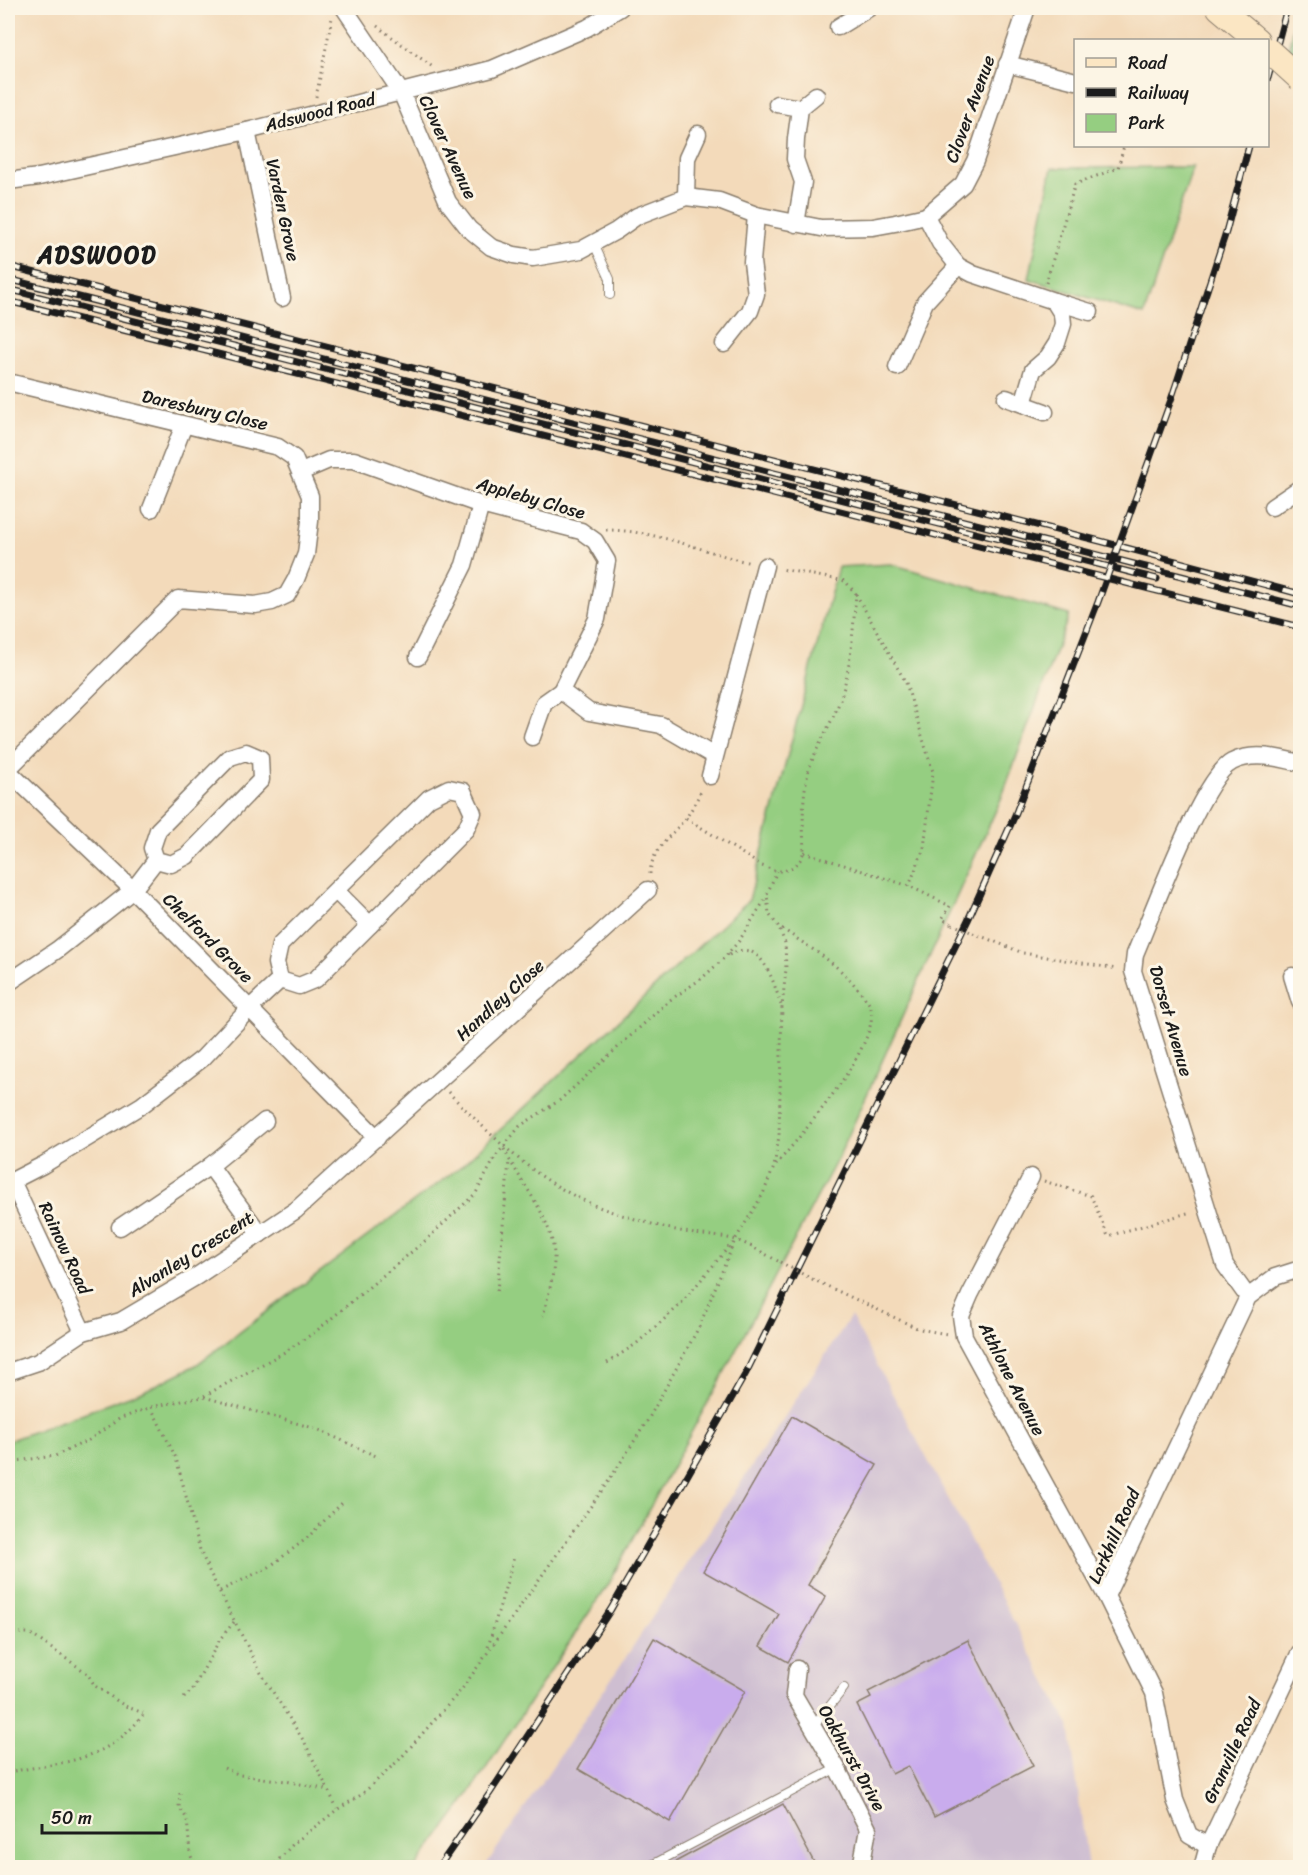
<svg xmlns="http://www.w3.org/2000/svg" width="1308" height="1875" viewBox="0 0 1308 1875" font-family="Sriracha,sans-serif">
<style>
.industrial{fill:#cebed1}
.green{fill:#95ce81;stroke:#58754e;stroke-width:1.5}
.forest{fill:#78b16f;stroke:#4a6646;stroke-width:1.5}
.building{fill:#c9aced}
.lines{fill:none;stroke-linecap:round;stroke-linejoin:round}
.lane-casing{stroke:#887b6b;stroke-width:10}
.street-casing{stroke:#887b6b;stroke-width:19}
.secondary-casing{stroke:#887b6b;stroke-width:26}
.path{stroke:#887b6b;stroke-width:3;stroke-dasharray:1.5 4.5;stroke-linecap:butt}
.lane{stroke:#fff;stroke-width:8}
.street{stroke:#fff;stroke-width:16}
.secondary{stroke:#fbe6c3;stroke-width:24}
.rail-casing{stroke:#1c1c1c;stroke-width:7}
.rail{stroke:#fcf5e5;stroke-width:4.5;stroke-dasharray:14;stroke-linecap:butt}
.secondary-bridge-casing{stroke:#887b6b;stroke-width:26;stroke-linecap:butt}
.path-bridge{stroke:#887b6b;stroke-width:3;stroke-dasharray:1.5 4.5;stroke-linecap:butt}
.secondary-bridge{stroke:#fbe6c3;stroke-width:24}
.labels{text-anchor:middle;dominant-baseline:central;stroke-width:6;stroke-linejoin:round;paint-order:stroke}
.street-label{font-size:18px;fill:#1c1c1c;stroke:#fcf5e5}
.district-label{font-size:24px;font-weight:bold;letter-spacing:1.5px;fill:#1c1c1c;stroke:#fcf5e5}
</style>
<rect width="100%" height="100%" fill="#fcf5e5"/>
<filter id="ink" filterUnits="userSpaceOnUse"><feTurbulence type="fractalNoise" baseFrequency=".0167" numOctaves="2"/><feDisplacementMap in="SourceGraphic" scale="12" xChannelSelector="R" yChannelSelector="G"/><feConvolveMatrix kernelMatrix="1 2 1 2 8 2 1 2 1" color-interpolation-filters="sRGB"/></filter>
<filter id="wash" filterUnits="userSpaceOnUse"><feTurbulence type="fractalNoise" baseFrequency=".008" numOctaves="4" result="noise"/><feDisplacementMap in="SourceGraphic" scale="24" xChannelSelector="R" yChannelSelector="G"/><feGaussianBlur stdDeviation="1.35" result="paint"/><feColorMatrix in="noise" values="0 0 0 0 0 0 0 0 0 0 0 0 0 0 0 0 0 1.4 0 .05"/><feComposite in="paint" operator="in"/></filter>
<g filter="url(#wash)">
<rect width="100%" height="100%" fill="#f3daba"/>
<path class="industrial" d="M851,1316L1069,1725L1088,1867L484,1868L626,1657Z"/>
<g class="green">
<path d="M1193,167L1144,315L1029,279L1052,168Z"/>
<path d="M891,564L1069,615L1001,799L840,1154L725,1371L608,1584L465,1800L416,1867H8V1441L148,1389L196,1365L460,1167L749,900L838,567Z"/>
</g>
<path class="forest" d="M1297,8H1300V60L1288,49Z"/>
<g id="blocks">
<g class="building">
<path d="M792,1416L877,1465L808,1585L826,1596L788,1662L760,1646L779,1614L703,1571Z"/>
<path d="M654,1638L745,1691L670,1822L578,1769Z"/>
<path d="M968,1640L1033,1766L934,1817L908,1766L892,1774L857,1705L871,1698L868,1692Z"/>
<path d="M783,1804L817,1868H664Z"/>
</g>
</g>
</g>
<g filter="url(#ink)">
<use href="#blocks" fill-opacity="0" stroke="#887b6b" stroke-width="1.5"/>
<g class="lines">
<defs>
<g id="lane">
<path d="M594,244L610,279V295"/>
<path d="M813,1727L844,1688"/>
<path d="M646,1868L837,1768"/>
</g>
<g id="street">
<path d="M344,8L401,92L448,202L469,229L491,247L514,255L533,258L581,250L616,231L637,216L686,197L719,201L756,215L821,228L873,227L895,223L926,216L963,184L975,161L1027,8"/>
<path d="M838,27L869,8"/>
<path d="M1007,64L1076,81"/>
<path d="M777,104L800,108L816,95"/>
<path d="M247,131L282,298"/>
<path d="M8,181L39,177L247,131L492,69L587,28L620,8"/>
<path d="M686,197L687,158L698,134"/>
<path d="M926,216L940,243L958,266L973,274L1054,301L1062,314L1063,324L1057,343L1048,357L1033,370L1023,404"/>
<path d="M796,224L803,182L795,159L796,139L800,108"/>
<path d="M1054,301L1090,312"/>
<path d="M724,344L750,311L756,294L752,262L756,215"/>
<path d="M897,367L925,302L958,266"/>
<path d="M1006,398L1045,412"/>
<path d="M301,472L329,460H354L481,505L581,531L595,541L607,561L597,619L561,691L589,712L661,725L714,756"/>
<path d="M1272,507L1300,488"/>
<path d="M151,509L184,425"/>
<path d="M418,657L464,565L481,505"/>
<path d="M532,737L544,703L561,691"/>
<path d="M8,769L178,599L255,605L272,602L287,595L296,579L306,554L310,521V496L294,458L278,447L8,382"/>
<path d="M8,771L133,890L377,1138"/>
<path d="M710,776L765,566"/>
<path d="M449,788L463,791L473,813L466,829L316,979L299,986L280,980L276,963L280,945L429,798Z"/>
<path d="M336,891L370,925"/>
<path d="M1292,976L1300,1002"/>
<path d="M8,983L57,950L133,890L156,860L152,848L158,830L230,757L246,752L260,758L261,780L187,856L171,864L156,860"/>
<path d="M210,1166L260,1234"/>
<path d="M1031,1177L970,1295L961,1316L964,1336L1106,1596"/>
<path d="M12,1181L83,1332"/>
<path d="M8,1183L43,1165L142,1105L203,1058L250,1008L280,980"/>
<path d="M120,1227L210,1166L265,1121"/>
<path d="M1248,1297L1225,1265L1133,971L1135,954C1151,917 1202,777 1232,762C1252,751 1280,758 1300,763"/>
<path d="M8,1372L38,1362L83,1332L121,1321L197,1276L296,1210L648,890"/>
<path d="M797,1669L794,1695L837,1768L868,1829L861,1868"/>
<path d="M1208,1846L1189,1835L1175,1800L1154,1693L1106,1596L1248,1297L1275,1277L1300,1269"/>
<path d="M1202,1868L1208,1846L1300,1652"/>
</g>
<path id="secondary" d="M1219,8L1257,40"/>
</defs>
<use href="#lane" class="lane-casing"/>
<use href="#street" class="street-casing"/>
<use href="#secondary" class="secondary-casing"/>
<g class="path">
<path d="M377,26L434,68"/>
<path d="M316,97L332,18"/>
<path d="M1046,283L1075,184L1118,168L1124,146"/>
<path d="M606,530C656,530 704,552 751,563"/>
<path d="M856,594L906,683L933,772L924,848L909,886"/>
<path d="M686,818L762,866L777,871H784L793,867L800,860L804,852C803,822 801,789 812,761C821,738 835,718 842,694C852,661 853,628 856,594L845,581L781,569"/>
<path d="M804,852L909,886L950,906L942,919L952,924"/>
<path d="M650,874C651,850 671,836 685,819C692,810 697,799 702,789"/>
<path d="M973,933L1023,953L1117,969"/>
<path d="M729,955C762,935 774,984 781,1005"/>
<path d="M448,1092C504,1148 549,1195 629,1217C650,1224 673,1230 695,1234C708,1236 723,1236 736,1240C751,1245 766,1255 780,1262"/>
<path d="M504,1149C521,1185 556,1220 554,1262C553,1280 547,1299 543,1316"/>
<path d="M776,1165C800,1136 880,1046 871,1008C869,1002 864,997 861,993C839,963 809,948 780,927"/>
<path d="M1044,1181L1091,1196L1108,1236L1191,1212"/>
<path d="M812,1279L919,1329L947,1334"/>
<path d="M497,1291L509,1161"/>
<path d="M607,1363L636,1344L679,1306L732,1243"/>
<path d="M204,1397L317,1429L376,1456"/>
<path d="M151,1407L176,1458L200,1550L209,1571L261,1673L305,1743L337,1808"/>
<path d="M8,1462L55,1456L89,1440L119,1419L151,1407L202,1397L283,1353L315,1332L426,1240L476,1193L496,1156L520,1126L560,1100L670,1000L701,979L721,961L739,941L766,898"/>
<path d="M220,1591L269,1567L306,1539L343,1502"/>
<path d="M8,1635L13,1633H29L87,1673L95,1686L125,1706L143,1713"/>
<path d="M488,1647L514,1557"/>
<path d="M184,1698L193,1689L220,1639L234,1622"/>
<path d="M224,1768L240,1775L286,1781L328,1790"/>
<path d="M8,1772C62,1762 106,1763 143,1715"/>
<path d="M180,1793L179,1807L187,1819L190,1853L195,1868"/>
<path d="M271,1868L294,1843L338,1809L361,1795L399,1760L462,1689L610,1479L649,1418L699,1327L735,1240L763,1194L774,1167L779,1136L782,1007L786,969L785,943L778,926L769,914L767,894L777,871"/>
</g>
<use href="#lane" class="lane"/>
<use href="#street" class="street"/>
<use href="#secondary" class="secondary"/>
<defs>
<g id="rail">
<path d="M1268,78L1287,8"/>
<path d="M8,266L1100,541L1300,594"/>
<path d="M8,279L1300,606"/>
<path d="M8,289L1157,579"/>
<path d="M8,301L1300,627"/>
<path d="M438,1868L490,1793L611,1609L746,1373L968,920L1015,815L1098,602L1172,397L1226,232L1249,146"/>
</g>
</defs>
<use href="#rail" class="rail-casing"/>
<use href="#rail" class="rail"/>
<defs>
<path id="secondary-bridge" d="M1268,50L1300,79"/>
</defs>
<use href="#secondary-bridge" class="secondary-bridge-casing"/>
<g class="path-bridge">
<path d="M952,924L973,933"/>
<path d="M780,1262L812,1279"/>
</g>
<use href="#secondary-bridge" class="secondary-bridge"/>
</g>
</g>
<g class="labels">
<g class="street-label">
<text transform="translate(970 109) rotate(-70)">Clover Avenue</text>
<text transform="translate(320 112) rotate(-14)">Adswood Road</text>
<text transform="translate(448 147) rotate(65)">Clover Avenue</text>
<text transform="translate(283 210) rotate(78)">Varden Grove</text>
<text transform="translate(205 410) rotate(13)">Daresbury Close</text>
<text transform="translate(531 498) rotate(16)">Appleby Close</text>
<text transform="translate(208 938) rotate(45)">Chelford Grove</text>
<text transform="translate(500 1000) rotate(-42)">Handley Close</text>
<text transform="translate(1171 1021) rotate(74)">Dorset Avenue</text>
<text transform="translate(65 1248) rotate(65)">Rainow Road</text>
<text transform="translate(191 1254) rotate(-32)">Alvanley Crescent</text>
<text transform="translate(1012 1379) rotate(63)">Athlone Avenue</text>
<text transform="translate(1114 1536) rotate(-66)">Larkhill Road</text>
<text transform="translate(1232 1751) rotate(-65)">Granville Road</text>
<text transform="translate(852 1758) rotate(61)">Oakhurst Drive</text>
</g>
<g class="district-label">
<text x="97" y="255">ADSWOOD</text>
</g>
</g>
<rect width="1308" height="1875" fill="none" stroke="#fcf5e5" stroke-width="30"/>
<rect x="1074" y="39" width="195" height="108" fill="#fcf5e5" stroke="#a29e95" stroke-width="1.5"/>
<rect x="1086" y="58" width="30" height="9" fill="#fbe6c3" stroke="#a29e95" stroke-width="1.5"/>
<text x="1128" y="69" font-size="18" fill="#1c1c1c">Road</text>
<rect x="1086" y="88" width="30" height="9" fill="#1c1c1c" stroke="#a29e95" stroke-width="1.5"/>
<text x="1128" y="99" font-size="18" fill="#1c1c1c">Railway</text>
<rect x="1086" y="114" width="30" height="18" fill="#95ce81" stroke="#a29e95" stroke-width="1.5"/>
<text x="1128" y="129" font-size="18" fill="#1c1c1c">Park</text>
<path d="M42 1824v9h124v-9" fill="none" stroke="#1c1c1c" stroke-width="3"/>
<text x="51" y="1824" font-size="18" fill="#1c1c1c" stroke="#fcf5e5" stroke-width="4.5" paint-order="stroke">50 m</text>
</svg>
